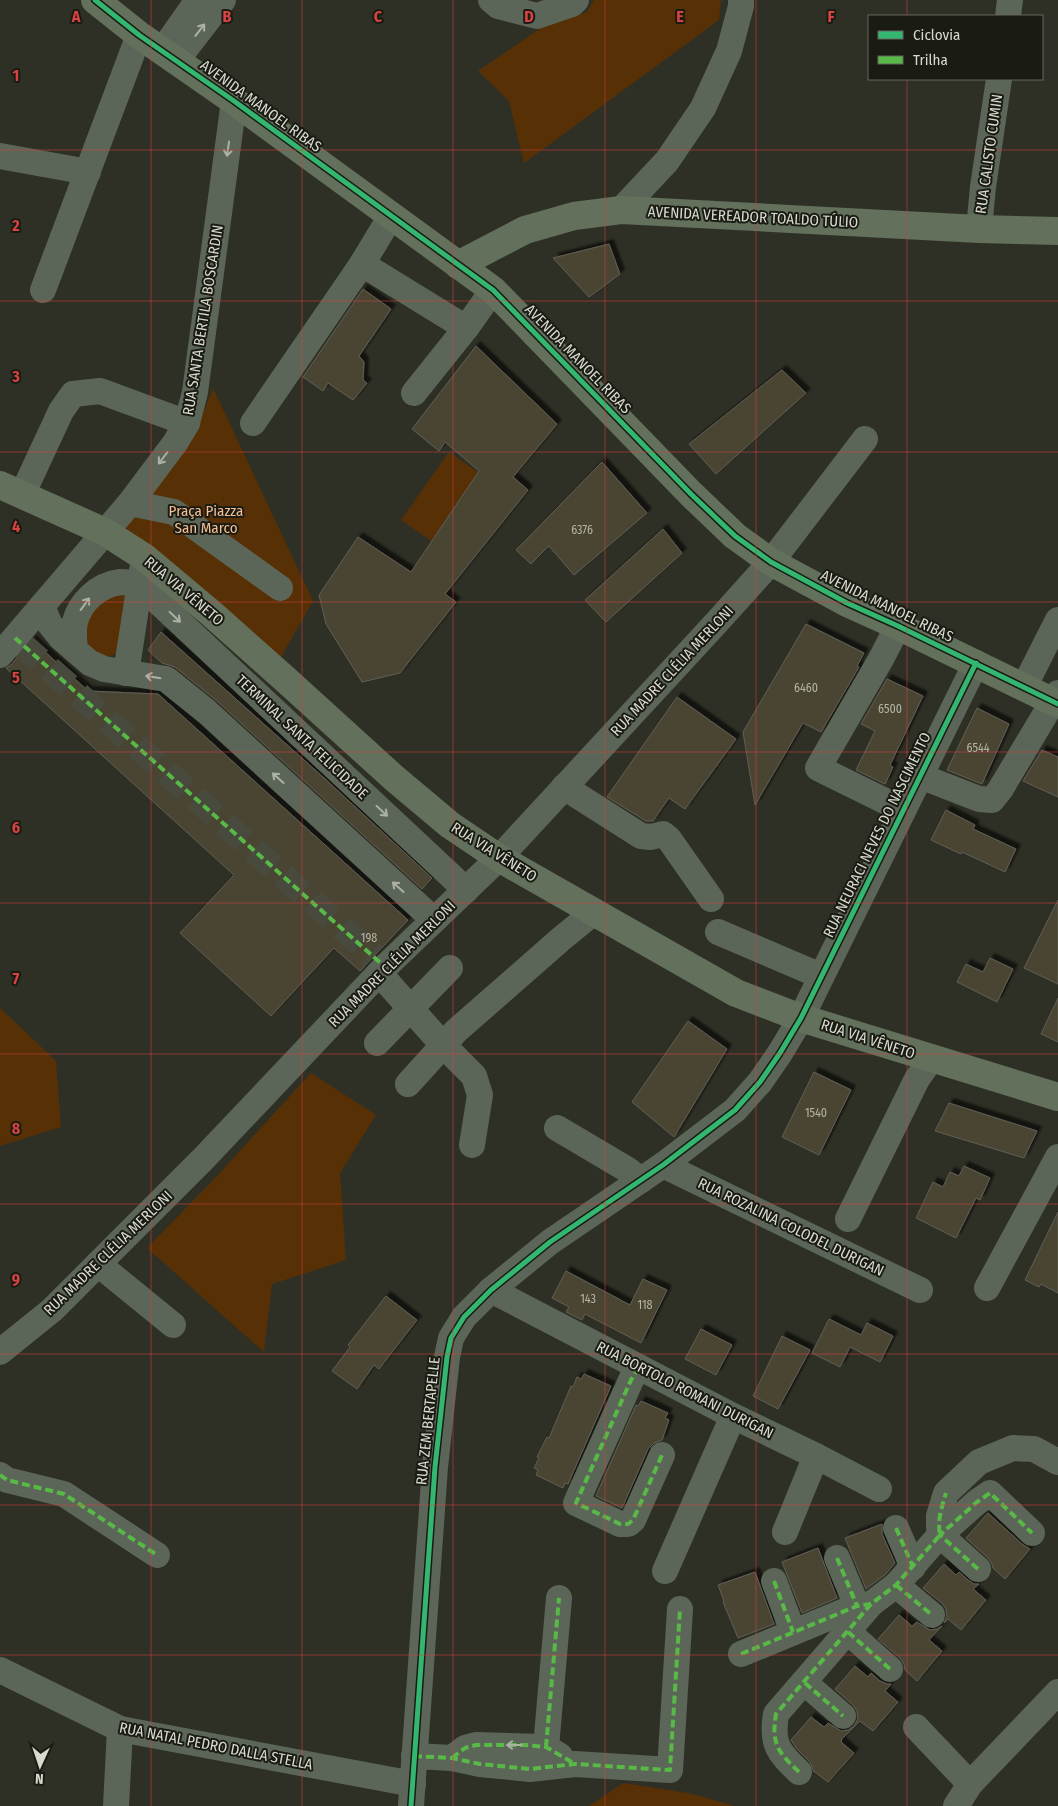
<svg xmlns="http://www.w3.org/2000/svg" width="1058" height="1806" viewBox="0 0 1058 1806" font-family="'Fira Sans Condensed',sans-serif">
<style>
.green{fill:#583006}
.building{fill:#4a4533;stroke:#615f56;filter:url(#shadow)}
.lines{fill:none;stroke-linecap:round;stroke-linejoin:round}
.minor-tunnel{stroke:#484a3e;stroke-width:26;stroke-dasharray:26 13;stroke-linecap:butt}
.minor{stroke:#5c6658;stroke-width:26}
.major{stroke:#62705c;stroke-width:28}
.quiet{stroke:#58b947;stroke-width:4;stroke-dasharray:8 4;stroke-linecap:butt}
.cycleway-casing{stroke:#1a1b13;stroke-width:8}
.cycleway{stroke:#33b770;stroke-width:5}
.oneway{stroke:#adb1a5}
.grid{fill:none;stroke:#d64341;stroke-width:1;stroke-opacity:0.55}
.labels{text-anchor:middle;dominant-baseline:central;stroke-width:4;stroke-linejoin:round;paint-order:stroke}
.number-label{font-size:12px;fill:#b5b5a7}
.street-label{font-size:15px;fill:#d9dace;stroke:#1a1b13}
.park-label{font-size:15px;fill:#f5be93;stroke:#1a1b13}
.grid-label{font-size:16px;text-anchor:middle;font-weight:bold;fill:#d64341;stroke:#1a1b13;stroke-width:4;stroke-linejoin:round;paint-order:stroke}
</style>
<defs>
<filter id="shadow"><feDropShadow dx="4.5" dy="-4.5" stdDeviation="1" flood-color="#0009"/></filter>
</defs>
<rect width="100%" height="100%" fill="#2f3025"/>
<g class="green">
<path d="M594,0H721L719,20L524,163L509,101L478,71L541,28L587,12Z"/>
<path d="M213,388L313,601L278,662L119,529L196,432Z"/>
<path d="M449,452L493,483L446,551L401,520Z"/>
<path d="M126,594L117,652C104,663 95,651 84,642L82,628L99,597Z"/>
<path d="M0,1008L56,1061L61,1127L0,1146Z"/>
<path d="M311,1073L376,1115L340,1173L346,1260L272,1284L264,1352L147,1248L218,1175Z"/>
<path d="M623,1783L688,1793L735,1806H589Z"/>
</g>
<g class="building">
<path d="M609,244L620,274L589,297L553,258Z"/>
<path d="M363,289L391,309L359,356L364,362L363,380L367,383L353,400L328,383L323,391L303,377Z"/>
<path d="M476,346L557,424L513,477L528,490L445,594L456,602L400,673L362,682L326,624L319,595L358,537L411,572L479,471L445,442L439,451L412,429Z"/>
<path d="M782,370L806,393L716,474L689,444Z"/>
<path d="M602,462L647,513L574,575L549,546L531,564L516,550Z"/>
<path d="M663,529L682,553L606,622L585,600Z"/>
<path d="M806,624L864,653L857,666L859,667L821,732L803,723L755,805L743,732Z"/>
<path d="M161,632L323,777L432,878L422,889L217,701L175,667L162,663L148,650Z"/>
<path d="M32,640L88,691L158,694L408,920L360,971L334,948L271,1016L180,933L234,875L6,668L11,665Z"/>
<path d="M887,679L923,696L890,765L893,767L885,784L856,770L875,731L861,724Z"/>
<path d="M677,697L736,739L685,809L669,798L653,821H646L607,797Z"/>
<path d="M977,708L1009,724L982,784L947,770Z"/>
<path d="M1042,750L1058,757V797L1023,781Z"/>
<path d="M946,810L975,825L973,829L1016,849L1005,872L962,852L961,854L931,840Z"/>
<path d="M1058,900V984L1024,968Z"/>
<path d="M990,958L1013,969L997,1002L957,982L966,964L983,972Z"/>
<path d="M1058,998V1042L1041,1034Z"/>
<path d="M688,1021L727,1049L674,1137L632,1102Z"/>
<path d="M814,1072L851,1090L819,1155L782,1137Z"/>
<path d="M949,1103L1037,1131L1024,1158L935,1131Z"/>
<path d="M964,1166L990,1178L980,1200L976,1198L956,1238L916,1218L933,1182L943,1187L950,1172L959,1176Z"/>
<path d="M1058,1212V1293L1041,1284L1039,1287L1025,1280Z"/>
<path d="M566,1271L630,1305L643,1279L667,1290L641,1343L585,1314L582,1320L566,1312L569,1307L552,1298Z"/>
<path d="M386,1296L417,1320L379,1369L374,1365L357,1389L332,1371L350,1347L348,1345Z"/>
<path d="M829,1319L861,1335L867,1323L893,1336L880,1362L850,1347L840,1367L812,1353Z"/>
<path d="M701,1329L732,1345L716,1375L685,1359Z"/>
<path d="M782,1336L810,1350L778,1409L753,1396Z"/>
<path d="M584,1374L611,1386L568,1484L565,1483L563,1488L536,1475L538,1470L534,1468L539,1458L537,1457L547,1437L549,1438L571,1386L573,1387L577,1377L581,1379Z"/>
<path d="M641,1401L668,1413L665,1418L669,1420L662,1440L654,1443L648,1449L622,1508L596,1496L636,1405L638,1406Z"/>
<path d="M988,1513L1022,1544L1030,1549L1005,1579L993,1568L992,1564L988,1558L966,1538Z"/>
<path d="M882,1524V1534L895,1563L886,1574L866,1589L845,1538Z"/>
<path d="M818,1548L837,1598L802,1613L782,1562Z"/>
<path d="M944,1564L956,1575L959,1572L968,1580L974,1584H979L973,1589L986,1600L961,1630L948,1619L944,1623L947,1617L946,1609L942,1603L923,1588Z"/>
<path d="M755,1572L774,1624L738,1638L723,1602L724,1601L718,1585Z"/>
<path d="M899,1615L912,1626L917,1622L930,1630L937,1629L942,1626L929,1640L942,1651L917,1681L905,1670L904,1664L900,1658L878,1639Z"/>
<path d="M855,1666L868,1677L871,1673L880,1681L887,1684H891L885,1691L898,1702L873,1731L860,1721L841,1740L842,1741L841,1742L854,1753L828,1782L815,1772H814L810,1762L797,1749L791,1740L811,1717L824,1727L828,1723L841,1731L848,1730L854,1726L858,1719L857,1711L853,1705L835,1689Z"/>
</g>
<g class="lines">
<path class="minor-tunnel" d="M20,643L374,956"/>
<g class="minor">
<path d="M491,0L498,6L537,16L572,4L576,0"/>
<path d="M1008,16L1010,0"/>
<path d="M162,51L198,0"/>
<path d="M176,61L223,0"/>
<path d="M0,156L88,172"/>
<path d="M621,210L667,161L703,108L729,51L741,6V0"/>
<path d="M979,229L983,187L999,79"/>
<path d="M362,264L466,328"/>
<path d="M43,290L139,35"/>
<path d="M414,393L466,328L493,290"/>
<path d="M253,423L362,264L391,216"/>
<path d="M22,495L61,411L73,394L100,391L187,423"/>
<path d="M130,503L174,512L280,588"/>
<path d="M42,606L49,623L61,638L90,663L104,669L166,679L207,712L434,920"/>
<path d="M898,626L881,659L818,768L889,803L902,812"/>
<path d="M75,650C74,641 73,631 75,622C80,602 98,585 120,582C126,582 133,583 139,584L466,890"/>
<path d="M0,655L130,503L175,443L187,423L195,392L234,101"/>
<path d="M126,673L142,570"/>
<path d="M1024,687L1058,620"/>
<path d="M920,776L979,799L992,800L1000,790L1058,693"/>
<path d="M564,787L641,836L651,837L663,834L669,839L711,899"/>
<path d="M718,932L821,976"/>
<path d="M379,973L443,1045L474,1076L480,1095L472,1145"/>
<path d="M377,1043L450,968"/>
<path d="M408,1084L456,1031L561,939L594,912"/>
<path d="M557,1128L628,1170L641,1180"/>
<path d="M663,1165L920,1290"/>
<path d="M848,1219L917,1079L931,1059"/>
<path d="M98,1264L173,1325"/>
<path d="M987,1288L1058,1157"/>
<path d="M491,1290L733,1416L816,1456L879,1489"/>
<path d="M0,1352L52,1310L204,1158L385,967L499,858L717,622L771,562L865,439"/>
<path d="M639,1367L631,1380L576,1503L620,1524H628L633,1520L662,1455"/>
<path d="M0,1475L7,1480L64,1494L157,1555"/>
<path d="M896,1528L913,1567"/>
<path d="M785,1532L816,1456"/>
<path d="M837,1558L857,1606"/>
<path d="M978,1569L940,1535L977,1502L990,1493L1032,1533"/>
<path d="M665,1571L733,1416"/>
<path d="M774,1581L793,1632"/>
<path d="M896,1585L932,1615"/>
<path d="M848,1632L890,1669"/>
<path d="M741,1654L857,1606L871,1604"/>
<path d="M0,1670L120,1729L413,1784"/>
<path d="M805,1683L843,1716"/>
<path d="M916,1727L970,1784"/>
<path d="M546,1747L559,1598"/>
<path d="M414,1756L452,1758L480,1764L530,1769L575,1764L670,1770L680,1609"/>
<path d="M452,1758L465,1748L476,1745L546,1747L560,1756"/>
<path d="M799,1772C778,1752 771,1744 776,1714L871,1604L896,1585L940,1535L939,1527V1516L946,1493L979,1462L1013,1448L1034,1449L1058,1462"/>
<path d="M116,1806L120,1729"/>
<path d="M411,1806L435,1467L447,1357L451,1338L464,1317L491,1290L550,1242L663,1165L735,1110L760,1082L780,1053L801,1018L976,663"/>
<path d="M956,1806L970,1784L1058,1692"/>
</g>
<g class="major">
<path d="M95,0L139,35L234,101L493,290L691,494L735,536L771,562L847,603L898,626L1058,704"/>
<path d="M458,265L525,230L574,216L621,210L979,229L1058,231"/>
<path d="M0,485L105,532L144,557L212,614L285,679L394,778L450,825L499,858L736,993L801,1018L1058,1097"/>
</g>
<g class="quiet">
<path d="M15,638L385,967"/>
<path d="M639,1367L631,1380L576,1503L620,1524H628L633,1520L662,1455"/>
<path d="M0,1475L7,1480L64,1494L157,1555"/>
<path d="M896,1528L913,1567"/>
<path d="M837,1558L857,1606"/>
<path d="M978,1569L940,1535L977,1502L990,1493L1032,1533"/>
<path d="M774,1581L793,1632"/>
<path d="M896,1585L932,1615"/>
<path d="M848,1632L890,1669"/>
<path d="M741,1654L857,1606L871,1604"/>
<path d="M805,1683L843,1716"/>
<path d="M546,1747L559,1598"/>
<path d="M414,1756L452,1758L480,1764L530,1769L575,1764L670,1770L680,1609"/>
<path d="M452,1758L465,1748L476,1745H526L546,1747L575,1764"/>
<path d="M799,1772C778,1752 771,1744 776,1714L871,1604L896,1585L940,1535C937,1520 942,1507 946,1493"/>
</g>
<defs>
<g id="cycleway">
<path d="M95,0L139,35L234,101L493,290L691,494L735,536L771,562L847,603L898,626L1058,704"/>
<path d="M411,1806L435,1467L447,1357L451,1338L464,1317L491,1290L550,1242L663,1165L735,1110L760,1082L780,1053L801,1018L976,663"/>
</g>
</defs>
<use href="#cycleway" class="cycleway-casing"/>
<use href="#cycleway" class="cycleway"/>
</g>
<defs><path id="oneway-shaft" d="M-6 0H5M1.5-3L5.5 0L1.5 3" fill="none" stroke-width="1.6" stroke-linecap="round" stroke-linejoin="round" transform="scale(1.25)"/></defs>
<g class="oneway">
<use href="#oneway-shaft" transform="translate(200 30) rotate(-52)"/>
<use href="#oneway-shaft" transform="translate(228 149) rotate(98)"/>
<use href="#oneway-shaft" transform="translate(163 458) rotate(127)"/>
<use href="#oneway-shaft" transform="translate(85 604) rotate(-54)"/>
<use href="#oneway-shaft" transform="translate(175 617) rotate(43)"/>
<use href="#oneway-shaft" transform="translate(153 677) rotate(-171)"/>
<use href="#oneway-shaft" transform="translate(278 778) rotate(-138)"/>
<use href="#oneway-shaft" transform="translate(382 811) rotate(43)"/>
<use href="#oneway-shaft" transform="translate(398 887) rotate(-138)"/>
<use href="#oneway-shaft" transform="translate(514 1745) rotate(-180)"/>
</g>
<path class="grid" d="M151,0V1806M302,0V1806M453,0V1806M605,0V1806M756,0V1806M907,0V16M907,79V1806M0,150H1058M0,301H1058M0,452H1058M0,602H1058M0,752H1058M0,903H1058M0,1054H1058M0,1204H1058M0,1354H1058M0,1505H1058M0,1655H1058"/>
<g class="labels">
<g class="number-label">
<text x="582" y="530">6376</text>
<text x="806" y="688">6460</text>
<text x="890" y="709">6500</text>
<text x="978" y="748">6544</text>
<text x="369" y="938">198</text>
<text x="816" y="1113">1540</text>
<text x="588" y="1299">143</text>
<text x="645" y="1305">118</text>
</g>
<g class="street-label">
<text transform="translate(261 106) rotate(36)">AVENIDA MANOEL RIBAS</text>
<text transform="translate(989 154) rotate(-82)">RUA CALISTO CUMIN</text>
<text transform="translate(753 217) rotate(3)">AVENIDA VEREADOR TOALDO TÚLIO</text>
<text transform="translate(203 320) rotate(-81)">RUA SANTA BERTILA BOSCARDIN</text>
<text transform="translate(578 359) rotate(46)">AVENIDA MANOEL RIBAS</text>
<text transform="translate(184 591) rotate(40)">RUA VIA VÊNETO</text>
<text transform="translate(887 606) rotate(26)">AVENIDA MANOEL RIBAS</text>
<text transform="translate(672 671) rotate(-47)">RUA MADRE CLÉLIA MERLONI</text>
<text transform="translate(302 737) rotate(43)">TERMINAL SANTA FELICIDADE</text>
<text transform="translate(877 835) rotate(-64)">RUA NEURACI NEVES DO NASCIMENTO</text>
<text transform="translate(494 852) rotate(32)">RUA VIA VÊNETO</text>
<text transform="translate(392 964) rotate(-45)">RUA MADRE CLÉLIA MERLONI</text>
<text transform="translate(868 1039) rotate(18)">RUA VIA VÊNETO</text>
<text transform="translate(791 1227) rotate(26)">RUA ROZALINA COLODEL DURIGAN</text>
<text transform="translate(108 1253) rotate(-44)">RUA MADRE CLÉLIA MERLONI</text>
<text transform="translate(685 1390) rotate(27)">RUA BORTOLO ROMANI DURIGAN</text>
<text transform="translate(428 1421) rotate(-84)">RUA ZEM BERTAPELLE</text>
<text transform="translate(216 1746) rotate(11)">RUA NATAL PEDRO DALLA STELLA</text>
</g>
<g class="park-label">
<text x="206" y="511">Praça Piazza<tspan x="206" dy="17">San Marco</tspan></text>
</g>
</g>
<g class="grid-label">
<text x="76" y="22">A</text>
<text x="227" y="22">B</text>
<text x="378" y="22">C</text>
<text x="529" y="22">D</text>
<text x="680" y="22">E</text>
<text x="831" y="22">F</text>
<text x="16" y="81">1</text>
<text x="16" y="231">2</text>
<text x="16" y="382">3</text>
<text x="16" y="532">4</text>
<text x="16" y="683">5</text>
<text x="16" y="833">6</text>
<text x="16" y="984">7</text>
<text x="16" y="1134">8</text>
<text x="16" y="1285">9</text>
</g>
<rect x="868" y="15" width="175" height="65" fill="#1a1b13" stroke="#66675e"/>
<rect x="878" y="31" width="25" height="8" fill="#33b770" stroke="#66675e"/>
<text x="913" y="40" font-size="15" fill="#d9dace">Ciclovia</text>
<rect x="878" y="56" width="25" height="8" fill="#58b947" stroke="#66675e"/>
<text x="913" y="65" font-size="15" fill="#d9dace">Trilha</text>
<g transform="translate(40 1766) rotate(183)" stroke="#1a1b13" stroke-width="4" paint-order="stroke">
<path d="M0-4L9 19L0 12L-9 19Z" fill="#d9dace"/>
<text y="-8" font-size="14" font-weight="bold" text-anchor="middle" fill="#d9dace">N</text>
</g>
</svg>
